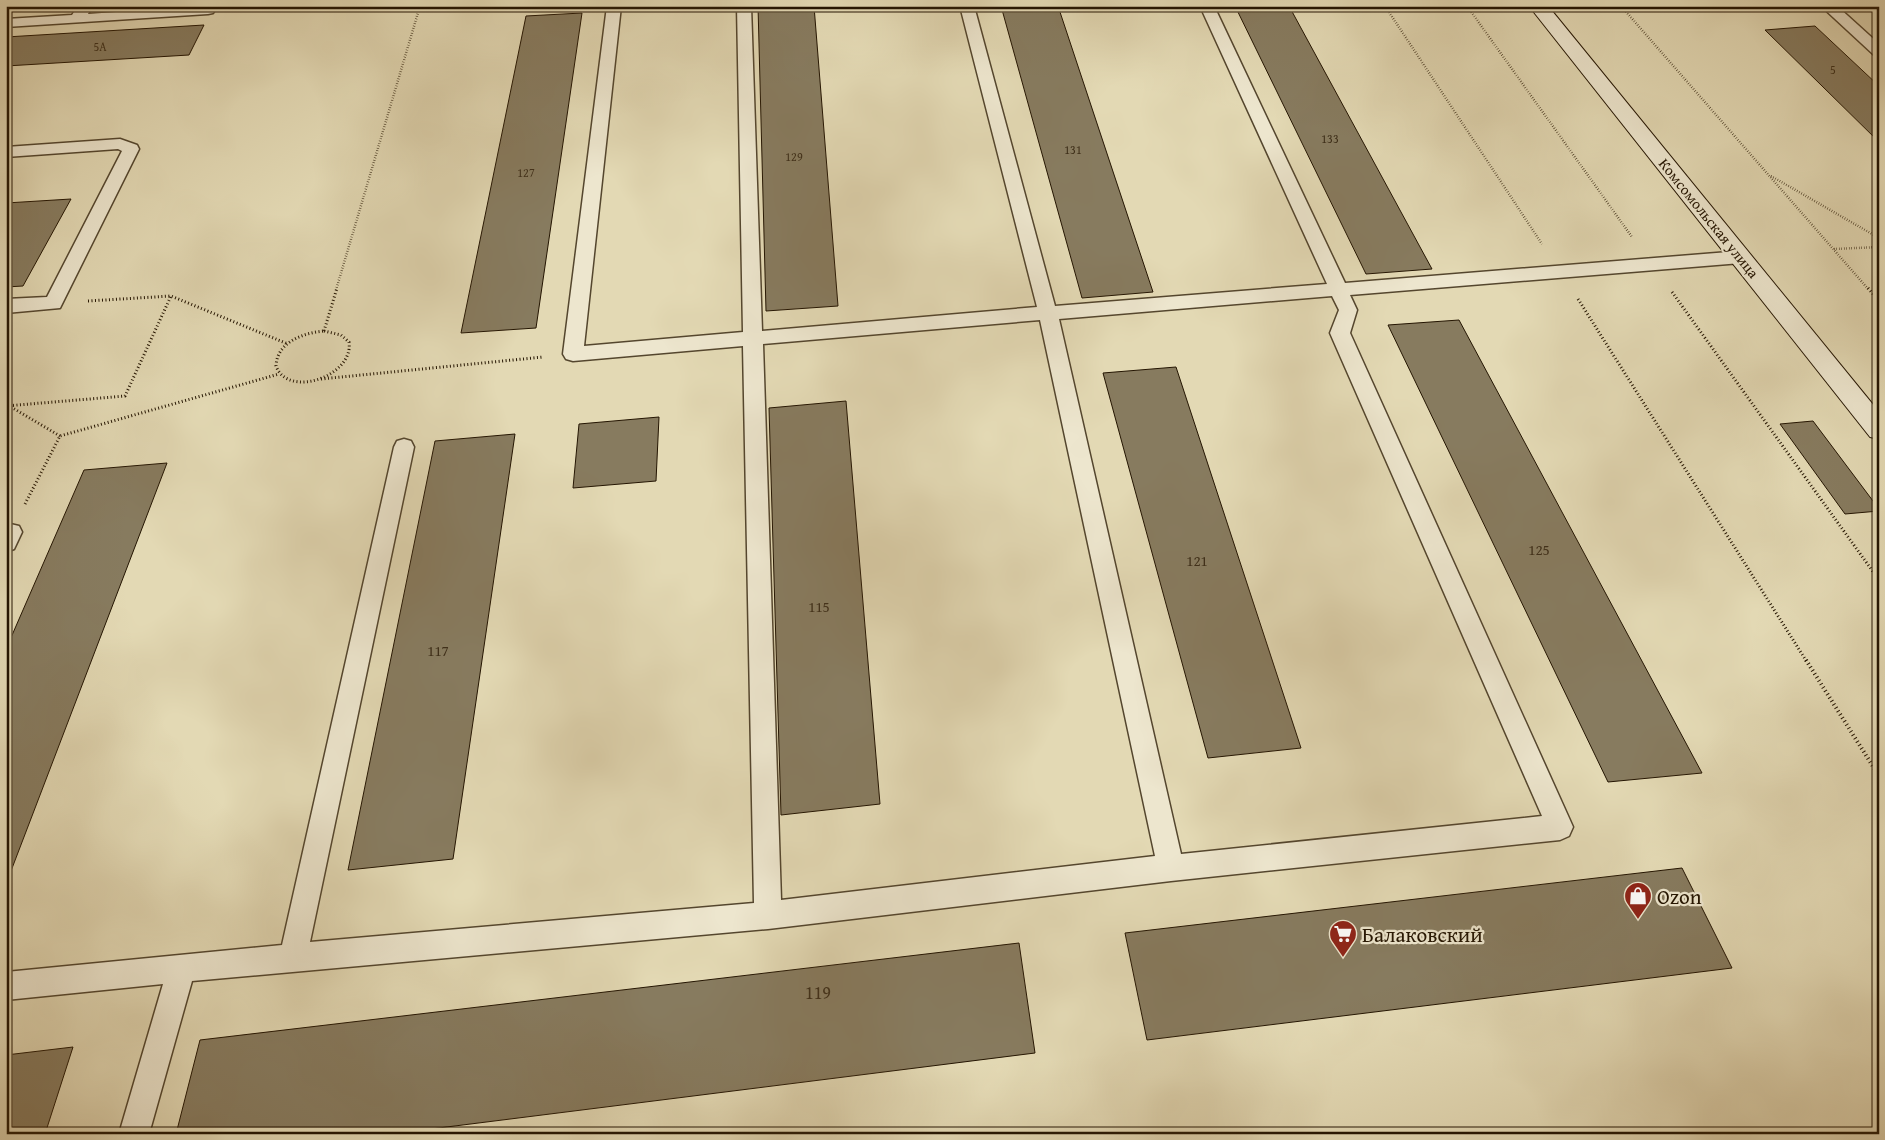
<svg xmlns="http://www.w3.org/2000/svg" width="1885" height="1140" viewBox="0 0 1885 1140" font-family="'Gentium Book Plus',serif">
<style>
.building{fill:#877b5f;stroke:#241502}
.lines{fill:none;stroke-linecap:round;stroke-linejoin:round}
.lane-casing{stroke:#54462e;stroke-width:3}
.secondary-casing{stroke:#241502;stroke-width:2}
.path-far2{stroke:#241502;stroke-width:2.5;stroke-dasharray:0.5 2;stroke-linecap:butt}
.path-far1{stroke:#241502;stroke-width:3;stroke-dasharray:1 2.5;stroke-linecap:butt}
.path{stroke:#241502;stroke-width:4;stroke-dasharray:1 3;stroke-linecap:butt}
.lane{fill:#ede6ce;fill-rule:evenodd}
.secondary{fill:#ede6ce;fill-rule:evenodd}
.labels{text-anchor:middle;dominant-baseline:central;stroke-width:4.5;stroke-linejoin:round;paint-order:stroke}
.far-number-label{font-size:12px;fill:#3d2e19}
.far-street-label{font-size:15px;fill:#241502;stroke:#ede6ce}
.number-label{font-size:15px;fill:#3d2e19}
.near-number-label{font-size:18px;fill:#3d2e19}
.near-poi-label{font-size:21px;fill:#241502;stroke:#ede6ce;text-anchor:start}
</style>
<rect width="100%" height="100%" fill="#e3d9b4"/>
<filter id="stains"><feTurbulence type="fractalNoise" baseFrequency=".004" numOctaves="4"/><feColorMatrix values="0 0 0 0 .2 0 0 0 0 .09 0 0 0 0 .02 0 0 0 .5 -.17"/></filter>
<radialGradient id="worn" r=".72"><stop offset=".6" stop-color="#630" stop-opacity="0"/><stop offset="1" stop-color="#630" stop-opacity=".3"/></radialGradient>
<g class="building">
<path d="M108,6H156L107,9Z"/>
<path d="M758,6H814L838,306L766,311Z"/>
<path d="M1001,6H1058L1153,292L1082,298Z"/>
<path d="M1235,6H1289L1432,269L1366,274Z"/>
<path d="M582,13L536,328L461,333L526,16Z"/>
<path d="M204,25L189,55L6,66V37Z"/>
<path d="M1815,26L1879,86V142L1765,30Z"/>
<path d="M71,199L23,286L6,287V203Z"/>
<path d="M1459,320L1702,773L1608,782L1388,325Z"/>
<path d="M1176,367L1301,748L1208,758L1103,373Z"/>
<path d="M846,401L880,804L781,815L769,408Z"/>
<path d="M659,417L656,481L573,488L579,424Z"/>
<path d="M1813,421L1879,509V511L1845,514L1780,424Z"/>
<path d="M515,434L453,859L348,870L435,441Z"/>
<path d="M167,463L6,884V649L84,470Z"/>
<path d="M1682,868L1732,968L1147,1040L1125,933Z"/>
<path d="M1019,943L1035,1053L391,1134H176L200,1040Z"/>
<path d="M73,1047L45,1134H6V1055Z"/>
</g>
<g class="lines">
<defs>
<g id="lane">
<path d="M92,6L88,14L199,6H210L215,10L213,13L208,14L6,27V19L72,15L78,6Z"/>
<path d="M607,6H621L584,346L743,332L737,6H751L762,331L1037,307L960,6H974L1055,306L1327,284L1200,6H1214L1345,283L1741,251L1747,253L1750,257L1747,261L1741,263L1350,295L1357,310L1350,333L1569,818L1573,827L1569,836L1560,840L1171,881L768,929L192,981L149,1134H119L163,984L6,1000V972L282,945L394,447L397,441L404,439L411,441L414,447L310,942L754,903L743,346L573,361L566,359L563,354ZM1332,296L1339,310L1330,333L1542,816L1181,854L1059,319ZM1040,320L1155,856L781,900L763,344Z"/>
<path d="M1821,6H1837L1879,44V56L1874,55Z"/>
<path d="M120,139L137,145L139,149L60,308L6,313V299L47,297L122,151L118,149L6,157V147Z"/>
<path d="M6,523L19,526L22,532L14,549L6,552Z"/>
</g>
<path id="secondary" d="M1529,6H1548L1879,412V439L1870,437Z"/>
</defs>
<use href="#lane" class="lane-casing"/>
<use href="#secondary" class="secondary-casing"/>
<g class="path-far2">
<path d="M1385,6L1542,244"/>
<path d="M1467,6L1632,237"/>
<path d="M1621,6L1869,290"/>
<path d="M1771,176L1879,238"/>
<path d="M1834,249L1879,247"/>
<path d="M336,290L420,6"/>
</g>
<g class="path-far1">
<path d="M1868,288L1879,301"/>
<path d="M1672,292L1879,580"/>
<path d="M1578,299L1807,662"/>
<path d="M88,301L171,296L288,344"/>
<path d="M324,331L337,288"/>
<path d="M324,331L341,335L349,342C354,376 288,399 276,366C277,342 303,333 324,331Z"/>
<path d="M321,379L543,357"/>
<path d="M6,406L125,396L171,296"/>
<path d="M11,407L60,436"/>
<path d="M25,504L60,436L279,374"/>
</g>
<path class="path" d="M1806,660L1879,776"/>
<use href="#lane" class="lane"/>
<use href="#secondary" class="secondary"/>
</g>
<defs>
<symbol id="shop-pin" viewBox="-11 -11 22 30"><path d="M0 17L-7.5 6A9.5 9.5 0 1 1 7.5 6Z" fill="#8f2418" stroke="#ede6ce"/><path d="M-5-2.5h2.3a2.7 3.5 0 0 1 5.4 0H5L5.5 6h-11ZM-1.5-2.5h3a1.5 2.3 0 0 0-3 0Z" fill="#fff"/></symbol>
<symbol id="supermarket-pin" viewBox="-11 -11 22 30"><path d="M0 17L-7.5 6A9.5 9.5 0 1 1 7.5 6Z" fill="#8f2418" stroke="#ede6ce"/><path d="M-6-5.5h2.5l.6 2H6L4.5 2H-2.5L-4.4-4H-6ZM-1.5 3.2a1.3 1.3 0 1 0 .1 0ZM3 3.2a1.3 1.3 0 1 0 .1 0Z" fill="#fff"/></symbol>
</defs>
<g fill-rule="evenodd">
<use href="#shop-pin" x="1622" y="880" width="32" height="43"/>
<use href="#supermarket-pin" x="1327" y="918" width="32" height="43"/>
</g>
<g class="labels">
<g class="far-number-label">
<text x="100" y="46">5А</text>
<text x="1833" y="69">5</text>
<text x="1330" y="138">133</text>
<text x="1073" y="149">131</text>
<text x="794" y="156">129</text>
<text x="526" y="172">127</text>
</g>
<g class="far-street-label">
<text transform="translate(1709 218) rotate(51)">Комсомольская улица</text>
</g>
<g class="number-label">
<text x="1539" y="549">125</text>
<text x="1197" y="560">121</text>
<text x="819" y="606">115</text>
<text x="438" y="650">117</text>
</g>
<g class="near-number-label">
<text x="818" y="992">119</text>
</g>
<g class="near-poi-label">
<text x="1657" y="896">Ozon</text>
<text x="1362" y="934">Балаковский</text>
</g>
</g>
<rect width="1885" height="1140" fill="none" stroke="#e3d9b4" stroke-width="25"/>
<rect x="8" y="8" width="1870" height="1125" fill="none" stroke="#241502" stroke-width="2.5"/>
<rect x="12" y="12" width="1860" height="1115" fill="none" stroke="#241502"/>
<rect width="100%" height="100%" filter="url(#stains)"/>
<rect width="100%" height="100%" fill="url(#worn)"/>
</svg>
